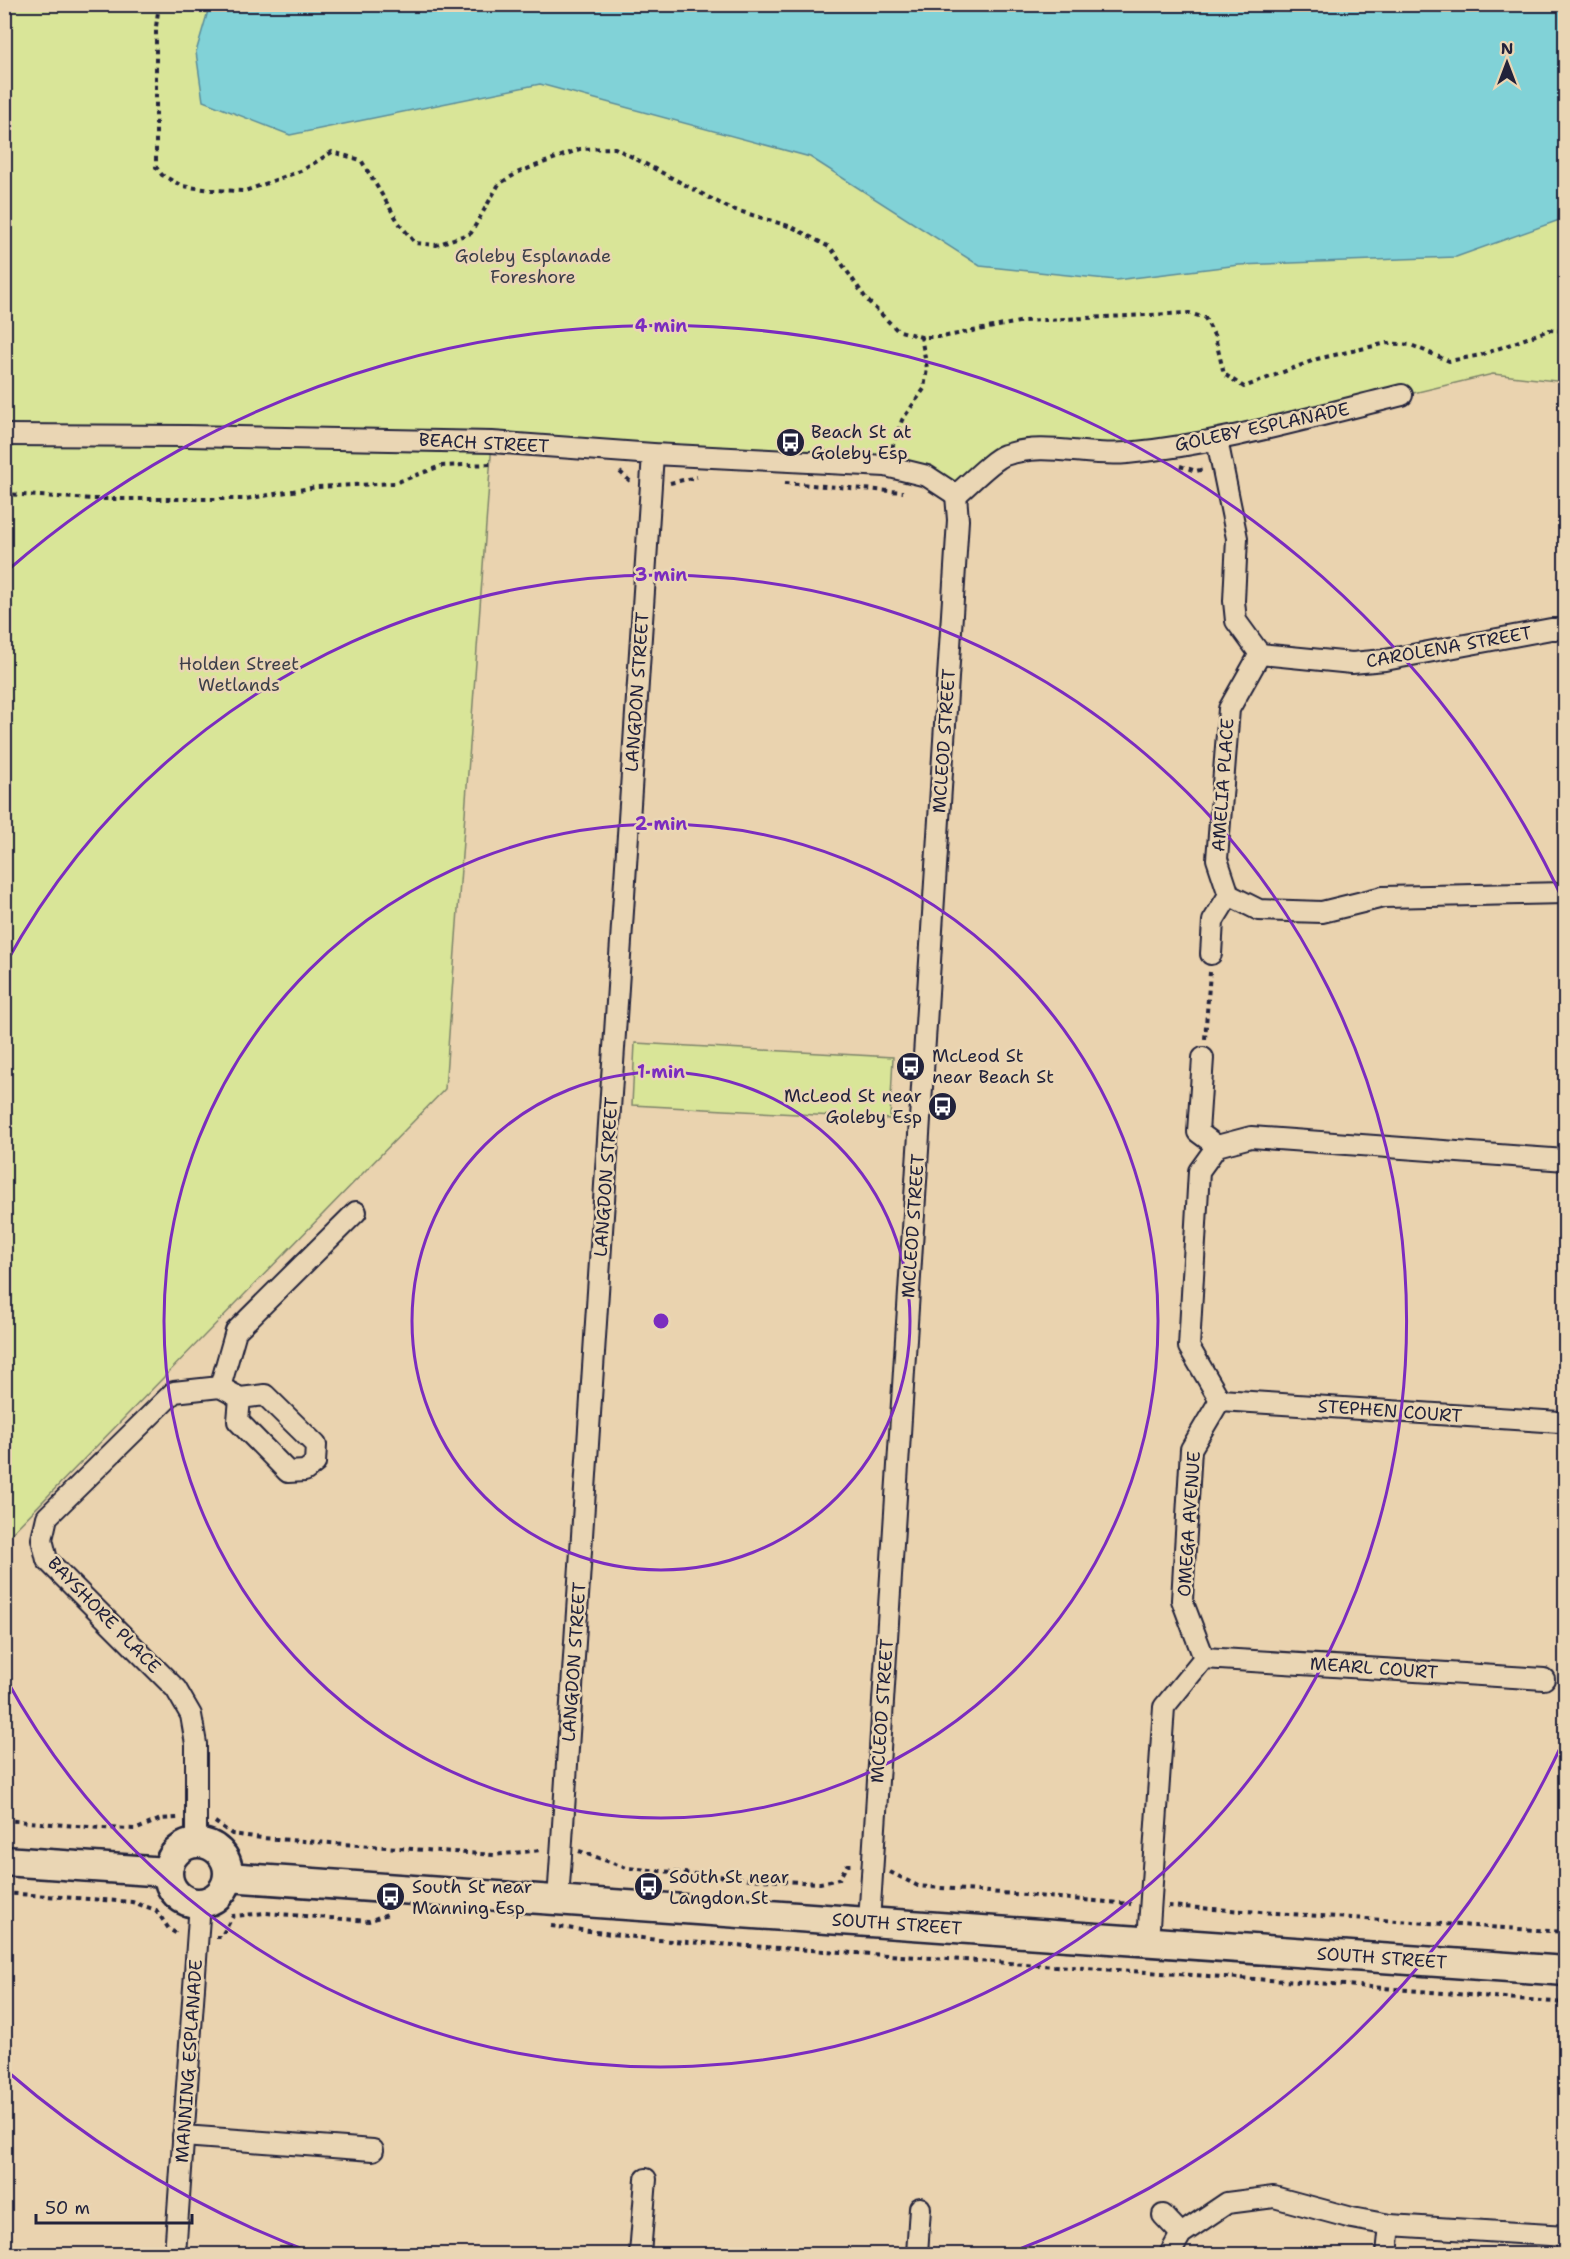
<svg xmlns="http://www.w3.org/2000/svg" width="1570" height="2259" viewBox="0 0 1570 2259" font-family="'Shantell Sans',sans-serif">
<style>
.green{fill:#d9e598;stroke:#7e846a;stroke-width:1.5}
.water{fill:#81d2d7;stroke:#5b8c99;stroke-width:1.5}
.lines{fill:none;stroke-linecap:round;stroke-linejoin:round}
.street-casing{stroke:#22223b;stroke-width:24}
.secondary-casing{stroke:#22223b;stroke-width:33}
.path{stroke:#22223b;stroke-width:4;stroke-dasharray:4.5 4.5;stroke-linecap:butt}
.street{stroke:#ead6b4;stroke-width:20}
.secondary{stroke:#ead6b4;stroke-width:28}
.ring{fill:none;stroke:#7b2cbf;stroke-width:3}
.labels{text-anchor:middle;dominant-baseline:central;stroke-width:5;stroke-linejoin:round;paint-order:stroke}
.park-label{font-size:18px;fill:#3d3f49;stroke:#ead6b4}
.street-label{font-size:18px;fill:#22223b;stroke:#ead6b4}
.poi-label{font-size:18px;fill:#22223b;stroke:#ead6b4;text-anchor:start}
.centre{fill:#7b2cbf;stroke:#ead6b4;stroke-width:3}
.ring-label{font-size:18px;text-anchor:middle;font-weight:bold;fill:#7b2cbf;stroke:#ead6b4;stroke-width:5;stroke-linejoin:round;paint-order:stroke}
</style>
<rect width="100%" height="100%" fill="#ead3af"/>
<filter id="ink" filterUnits="userSpaceOnUse"><feTurbulence type="fractalNoise" baseFrequency=".0167" numOctaves="2"/><feDisplacementMap in="SourceGraphic" scale="12" xChannelSelector="R" yChannelSelector="G"/><feConvolveMatrix kernelMatrix="1 2 1 2 8 2 1 2 1" color-interpolation-filters="sRGB"/></filter>
<g filter="url(#ink)">
<g class="green">
<path d="M5,5H1565V382L1493,374L1217,440L1031,448L956,495L927,476L492,442L445,1089L5,1540Z"/>
<path d="M635,1043L893,1057L890,1119L632,1105Z"/>
</g>
<path class="water" d="M210,4L1565,5V218L1456,257L1239,265L1116,280L980,266L810,157L540,84L290,135L203,101L196,52Z"/>
<g class="lines">
<defs>
<g id="street">
<path d="M4,435L187,436L492,442L653,454L886,466L927,476L956,495"/>
<path d="M1217,440L1237,538L1234,601L1236,621L1260,654L1229,709L1217,859L1229,895L1259,910L1322,912L1383,897L1566,893"/>
<path d="M956,495C967,486 993,459 1005,455C1044,441 1086,457 1127,453C1220,444 1311,417 1402,395"/>
<path d="M1260,654L1352,663L1385,660L1551,629H1566"/>
<path d="M1211,954L1213,921L1229,895"/>
<path d="M1203,1058L1198,1132L1217,1146"/>
<path d="M220,1387L236,1331L356,1212"/>
<path d="M1220,1400L1560,1422"/>
<path d="M1204,1658L1544,1679"/>
<path d="M196,1842V1744L191,1715L176,1689L47,1560L42,1539L47,1517L174,1392L220,1387L240,1398L265,1395L316,1445L315,1463L305,1471L288,1472L238,1421L240,1398"/>
<path d="M558,1901L653,454"/>
<path d="M869,1922L958,520L956,495"/>
<path d="M1148,1941L1164,1707L1204,1658L1182,1600L1191,1449L1220,1400L1189,1347L1199,1171L1217,1146L1251,1137L1566,1160"/>
<path d="M183,2136L373,2150"/>
<path d="M1163,2215L1181,2234"/>
<path d="M175,2254L200,1903"/>
<path d="M640,2254L646,2179"/>
<path d="M917,2254L920,2208"/>
<path d="M1170,2254L1181,2234L1227,2203L1274,2197L1352,2218L1390,2225L1566,2236"/>
<path d="M1387,2254L1390,2225"/>
</g>
<g id="secondary">
<circle cx="198" cy="1873" r="30"/>
<path d="M4,1861L167,1872"/>
<path d="M228,1877L1566,1971"/>
</g>
</defs>
<use href="#street" class="street-casing"/>
<use href="#secondary" class="secondary-casing"/>
<g class="path">
<path d="M159,4L156,27V167L162,175L182,186L211,190L245,191L303,170L332,152L361,160L399,223L415,243L436,245L471,233L499,184L519,172L580,149L615,148L729,208L792,227L831,248L867,300L897,330L921,337H942L1024,321L1189,313L1205,318L1215,337L1224,374L1244,387L1317,359L1387,343L1411,345L1449,361L1481,355L1549,330L1566,331"/>
<path d="M892,448L902,420L924,389L927,368L921,337"/>
<path d="M1180,466L1196,471L1204,469"/>
<path d="M620,472L632,483"/>
<path d="M670,483L697,477"/>
<path d="M785,483L903,492"/>
<path d="M4,494L92,499H245L316,487L395,483L441,466L491,464"/>
<path d="M1205,1039L1210,972"/>
<path d="M4,1820L100,1828L137,1829L161,1819L178,1818"/>
<path d="M215,1822L232,1834L262,1838L494,1855L542,1850"/>
<path d="M579,1851L627,1868L762,1880L820,1883L839,1879L847,1865H854"/>
<path d="M890,1872L918,1886L1131,1904"/>
<path d="M4,1893L132,1902L156,1910L169,1929L179,1935"/>
<path d="M1168,1906L1566,1932"/>
<path d="M551,1926L657,1940L1346,1985L1566,2003"/>
<path d="M216,1937H221L233,1916L266,1913L369,1921L390,1913"/>
</g>
<use href="#street" class="street"/>
<use href="#secondary" class="secondary"/>
</g>
</g>
<g class="ring">
<circle cx="661" cy="1321" r="249"/>
<circle cx="661" cy="1321" r="497"/>
<path d="M5 965A746 746 0 1 1 5 1677"/>
<path d="M1563 1742A995 995 0 0 1 1009 2253M313 2253A995 995 0 0 1 8 2072M8 570A995 995 0 0 1 1563 900"/>
</g>
<defs>
<symbol id="bus-disc" viewBox="-11 -11 22 22"><circle r="9.5" fill="#22223b" stroke="#ead6b4"/><path d="M-5-6H5V4H4V6H2V4H-2V6H-4V4H-5ZM-3.5-4V0h7V-4ZM-3.5 1.2v1.5H-2V1.2ZM2 1.2v1.5H3.5V1.2Z" fill="#fff"/></symbol>
</defs>
<g fill-rule="evenodd">
<use href="#bus-disc" x="774" y="426" width="33" height="33"/>
<use href="#bus-disc" x="894" y="1050" width="33" height="33"/>
<use href="#bus-disc" x="926" y="1090" width="33" height="33"/>
<use href="#bus-disc" x="632" y="1870" width="33" height="33"/>
<use href="#bus-disc" x="374" y="1880" width="33" height="33"/>
</g>
<g class="labels">
<g class="park-label">
<text x="533" y="256">Goleby Esplanade<tspan x="533" dy="21">Foreshore</tspan></text>
<text x="239" y="664">Holden Street<tspan x="239" dy="21">Wetlands</tspan></text>
</g>
<g class="street-label">
<text transform="translate(1262 427) rotate(-12)">GOLEBY ESPLANADE</text>
<text transform="translate(484 443) rotate(3)">BEACH STREET</text>
<text transform="translate(1449 647) rotate(-10)">CAROLENA STREET</text>
<text transform="translate(637 692) rotate(-86)">LANGDON STREET</text>
<text transform="translate(944 741) rotate(-86)">MCLEOD STREET</text>
<text transform="translate(1223 785) rotate(-86)">AMELIA PLACE</text>
<text transform="translate(606 1177) rotate(-86)">LANGDON STREET</text>
<text transform="translate(913 1226) rotate(-86)">MCLEOD STREET</text>
<text transform="translate(1390 1411) rotate(4)">STEPHEN COURT</text>
<text transform="translate(1189 1524) rotate(-86)">OMEGA AVENUE</text>
<text transform="translate(104 1615) rotate(46)">BAYSHORE PLACE</text>
<text transform="translate(574 1662) rotate(-86)">LANGDON STREET</text>
<text transform="translate(1374 1668) rotate(4)">MEARL COURT</text>
<text transform="translate(882 1711) rotate(-86)">MCLEOD STREET</text>
<text transform="translate(897 1924) rotate(4)">SOUTH STREET</text>
<text transform="translate(1382 1958) rotate(4)">SOUTH STREET</text>
<text transform="translate(189 2061) rotate(-86)">MANNING ESPLANADE</text>
</g>
<g class="poi-label">
<text x="811" y="432">Beach St at<tspan x="811" dy="21">Goleby Esp</tspan></text>
<text x="932" y="1056">McLeod St<tspan x="932" dy="21">near Beach St</tspan></text>
<text x="922" y="1096" text-anchor="end">McLeod St near<tspan x="922" dy="21">Goleby Esp</tspan></text>
<text x="669" y="1877">South St near<tspan x="669" dy="21">Langdon St</tspan></text>
<text x="412" y="1887">South St near<tspan x="412" dy="21">Manning Esp</tspan></text>
</g>
</g>
<circle cx="661" cy="1321" r="9" class="centre"/>
<g class="ring-label">
<text x="661" y="332">4 min</text>
<text x="661" y="581">3 min</text>
<text x="661" y="830">2 min</text>
<text x="661" y="1078">1 min</text>
</g>
<rect width="1570" height="2259" fill="none" stroke="#ead6b4" stroke-width="24"/>
<rect x="12" y="12" width="1546" height="2235" fill="none" stroke="#22223b" stroke-width="2" filter="url(#ink)"/>
<g transform="translate(1507 63)" stroke="#ead6b4" stroke-width="4.5" paint-order="stroke">
<path d="M0-4.5L10 22L0 15L-10 22Z" fill="#22223b"/>
<text y="-9" font-size="16" font-weight="bold" text-anchor="middle" fill="#22223b">N</text>
</g>
<path d="M36 2214v9h156v-9" fill="none" stroke="#22223b" stroke-width="3"/>
<text x="45" y="2214" font-size="18" fill="#22223b" stroke="#ead6b4" stroke-width="4.5" paint-order="stroke">50 m</text>
</svg>
